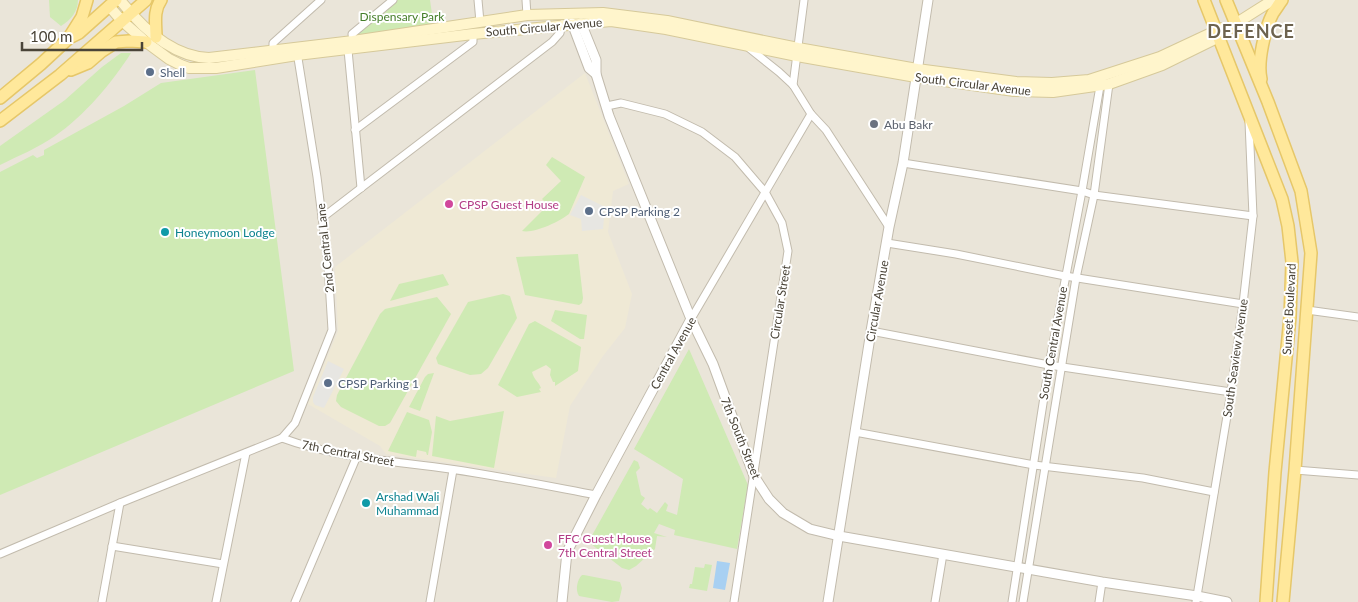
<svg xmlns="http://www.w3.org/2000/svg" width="1358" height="602" viewBox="0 0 1358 602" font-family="Lato,sans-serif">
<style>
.residential{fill:#eae5d9}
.education{fill:#efe9d5}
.green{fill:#cfeab4}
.parking{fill:#e7e6e2}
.water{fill:#a8d0f2}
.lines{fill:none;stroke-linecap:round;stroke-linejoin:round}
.minor-casing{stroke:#c2bbad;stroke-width:9}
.tertiary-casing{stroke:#c2bbad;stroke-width:11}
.secondary-casing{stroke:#d6c99a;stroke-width:12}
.primary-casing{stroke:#e6c769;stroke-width:14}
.minor{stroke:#fff;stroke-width:7}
.tertiary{stroke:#fff;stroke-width:9}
.secondary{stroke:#fff5cc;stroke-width:10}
.primary{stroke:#ffe89b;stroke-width:11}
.service-dot{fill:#5c6f8a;stroke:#fff;stroke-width:2}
.worship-dot{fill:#6b7280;stroke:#fff;stroke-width:2}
.hotel-dot{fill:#d1479c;stroke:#fff;stroke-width:2}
.culture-dot{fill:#0f9aa8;stroke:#fff;stroke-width:2}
.labels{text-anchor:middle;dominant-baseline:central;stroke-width:4;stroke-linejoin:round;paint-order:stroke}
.park-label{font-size:12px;fill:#457e2a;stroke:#fff}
.street-label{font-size:12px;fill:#4a4438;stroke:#fff}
.service-label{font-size:12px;fill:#4e5e75;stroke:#fff;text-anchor:start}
.worship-label{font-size:12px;fill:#5b616d;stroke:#fff;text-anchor:start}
.hotel-label{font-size:12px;fill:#b23c85;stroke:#fff;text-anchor:start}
.culture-label{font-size:12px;fill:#0d838f;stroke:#fff;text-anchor:start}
.district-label{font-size:18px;font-weight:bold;letter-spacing:1px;fill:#6d634f;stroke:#fff}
</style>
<rect width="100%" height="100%" fill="#f6f3eb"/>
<rect class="residential" x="0" y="0" width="1358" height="602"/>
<path class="education" d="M585,73L629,184L613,191L608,232L632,294L625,328L603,356L570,406L556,478L386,454L380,446L308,404L338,331L335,267Z"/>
<g class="green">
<path d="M49,0H78C78,11 71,20 61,26L50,17Z"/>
<path d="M395,0H430L434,28L353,40V35Z"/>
<path d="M121,53H131C112,83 84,116 55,136C38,148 18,156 0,165V146L65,100L102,67Z"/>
<path d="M255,70L294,371L0,495V172L33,155L37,158L44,155V150L124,106L161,83Z"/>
<path d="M552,157L585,177L569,214C559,222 533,234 522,231L543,210L542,209L547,204L542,199L561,181L546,165Z"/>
<path d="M578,254L583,298L582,303L579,305L525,295L516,257Z"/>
<path d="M443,274L449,285L390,301L399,284Z"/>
<path d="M503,294L510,296L517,318L488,368L481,374L470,375L438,364L436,358L468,302Z"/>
<path d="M437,297L451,314L390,423L385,426H379L341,407L336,401L337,395L380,314L385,309Z"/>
<path d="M555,310L587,315L584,339H580L551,321Z"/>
<path d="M535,321L581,347L578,371L555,386V382H553L550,375L551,369L546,365L532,372C534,380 539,382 541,388L539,389L541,392L517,397L498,385L529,324Z"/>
<path d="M689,349L748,485L737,549L674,535L675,530L659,524L654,533L667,537L657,536L655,549L636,566L629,570L622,568L591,544L590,539L634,460L638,462L640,468L636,472L641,495L645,498L641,504L648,510L650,508L657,513L665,502L668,505L666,511L677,515L683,479L634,449Z"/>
<path d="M434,373L420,411L409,407L425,377L428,374Z"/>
<path d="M504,411L494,468L432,456L436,416L450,421Z"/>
<path d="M407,412L429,420L432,432L428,455H427L426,452L417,450L416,457L388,451Z"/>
<path d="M705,564L712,565L707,591L689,588L690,584H692L695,567L704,568Z"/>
<path d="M582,575H584L620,582L622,588L619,601L612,602L579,596C575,590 577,580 582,575Z"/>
</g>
<g class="parking">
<path d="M581,195L605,207L603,229L582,231L581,219L570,215Z"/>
<path d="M328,361L344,369L324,408L315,405L313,402V397Z"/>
</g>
<path class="water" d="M717,561L730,563L725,590L713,588Z"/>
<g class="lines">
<defs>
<g id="minor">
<path d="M478,0L480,22"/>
<path d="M526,0L527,15"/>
<path d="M353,41L352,34L393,0"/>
<path d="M749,48L779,72L793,85L811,114L826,130L889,227"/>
<path d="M348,50L361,188"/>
<path d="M273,51V43L321,0"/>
<path d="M793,85L804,0"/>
<path d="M607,106L621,103L665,114L702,132L735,157L765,192L782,223L788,251L734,602"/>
<path d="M355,130L473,42V34"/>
<path d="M903,163L1082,191L1094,195L1253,216"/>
<path d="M322,218L361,188L552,42L560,33L562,24"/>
<path d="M887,243L956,254L1065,276L1243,304"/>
<path d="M1307,310L1358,317"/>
<path d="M691,319L811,114"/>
<path d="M871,331L1049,365L1231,392"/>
<path d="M855,432L1034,465L1143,478L1214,492"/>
<path d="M282,438L295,423L332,330L328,265L317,177L297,52"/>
<path d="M1295,470L1358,475"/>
<path d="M112,546L223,564"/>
<path d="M0,554L120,503L282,438C336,458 394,461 450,469C499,476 548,486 596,495"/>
<path d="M102,602L120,503"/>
<path d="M216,602L246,453"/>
<path d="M295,602L357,456"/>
<path d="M430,602L453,470"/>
<path d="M935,602L943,554"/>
<path d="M1012,602L1049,365L1082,191L1100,86"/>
<path d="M1023,602L1076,278L1094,195L1109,84"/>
<path d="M1099,602L1102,582"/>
<path d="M1196,602L1231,392L1243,304L1253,216L1249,122"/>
</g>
<g id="tertiary">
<path d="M572,23L589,68L596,74"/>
<path d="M581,23L596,60V74L609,116L691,319L713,364L754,476L769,499L783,513L810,529L839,536L1102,582L1197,596L1227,602"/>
<path d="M562,602L567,552L596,495L691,319"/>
<path d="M828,602L871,331L889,227L903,163L928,0"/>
</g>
<g id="secondary">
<path d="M120,0C142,28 172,57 209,58L353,41L527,15L603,13L667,21L798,48L917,69L1016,82L1052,83L1089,80L1160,57L1222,28"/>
<path d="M109,6L122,21L146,42L169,59L181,65L189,68H216L297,55L473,34L611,21L666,29L797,56L916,77L1014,91L1053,92L1109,84L1162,65L1219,37L1235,24L1273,0"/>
</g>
<g id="primary">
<path d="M1204,0L1282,199L1288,226L1292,262L1290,317L1275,472L1266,602"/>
<path d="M1226,0L1268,102L1301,191L1311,253L1295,470L1283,602"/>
<path d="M70,36L82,17L87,0"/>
<path d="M156,37C156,24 153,11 161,0"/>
<path d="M71,70L88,63L102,51L116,42L129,41L146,42"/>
<path d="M1261,79C1257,62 1265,28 1273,13C1276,9 1279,4 1282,0"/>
<path d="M0,98L41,64L69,38L79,33L116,0"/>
<path d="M0,121L60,75L146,0"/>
</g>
</defs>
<use href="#minor" class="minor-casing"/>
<use href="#tertiary" class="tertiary-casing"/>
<use href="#secondary" class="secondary-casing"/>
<use href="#primary" class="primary-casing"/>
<use href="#minor" class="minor"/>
<use href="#tertiary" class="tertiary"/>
<use href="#secondary" class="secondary"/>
<use href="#primary" class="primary"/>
</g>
<g class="service-dot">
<circle cx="150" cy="72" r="5"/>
<circle cx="589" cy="211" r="5"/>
<circle cx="328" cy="383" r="5"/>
</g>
<circle class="worship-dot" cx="874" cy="124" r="5"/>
<g class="hotel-dot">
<circle cx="449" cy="204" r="5"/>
<circle cx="548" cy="545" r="5"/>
</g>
<g class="culture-dot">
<circle cx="165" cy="232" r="5"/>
<circle cx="366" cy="503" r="5"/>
</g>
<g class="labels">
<g class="park-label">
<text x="402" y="16">Dispensary Park</text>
</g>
<g class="street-label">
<text transform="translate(544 27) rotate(-5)">South Circular Avenue</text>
<text transform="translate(973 84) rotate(7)">South Circular Avenue</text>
<text transform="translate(325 248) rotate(-96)">2nd Central Lane</text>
<text transform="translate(877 301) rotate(-80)">Circular Avenue</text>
<text transform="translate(780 302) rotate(-81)">Circular Street</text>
<text transform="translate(1289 309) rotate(-87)">Sunset Boulevard</text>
<text transform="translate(1053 343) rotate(-80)">South Central Avenue</text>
<text transform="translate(673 353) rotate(-61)">Central Avenue</text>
<text transform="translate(1235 358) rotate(-82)">South Seaview Avenue</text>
<text transform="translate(741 438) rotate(68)">7th South Street</text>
<text transform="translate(348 453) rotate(11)">7th Central Street</text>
</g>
<g class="service-label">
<text x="160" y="72">Shell</text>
<text x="599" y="211">CPSP Parking 2</text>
<text x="338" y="383">CPSP Parking 1</text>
</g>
<g class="worship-label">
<text x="884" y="124">Abu Bakr</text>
</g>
<g class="hotel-label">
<text x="459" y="204">CPSP Guest House</text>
<text x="558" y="538">FFC Guest House<tspan x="558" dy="14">7th Central Street</tspan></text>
</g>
<g class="culture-label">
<text x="175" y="232">Honeymoon Lodge</text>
<text x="376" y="496">Arshad Wali<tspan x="376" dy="14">Muhammad</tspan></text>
</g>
<g class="district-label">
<text x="1251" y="31">DEFENCE</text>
</g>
</g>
<path d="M22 42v8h120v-8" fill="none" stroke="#4a4438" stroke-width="2.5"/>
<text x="30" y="42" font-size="15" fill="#4a4438" stroke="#ffffff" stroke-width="4" paint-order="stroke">100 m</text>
</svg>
